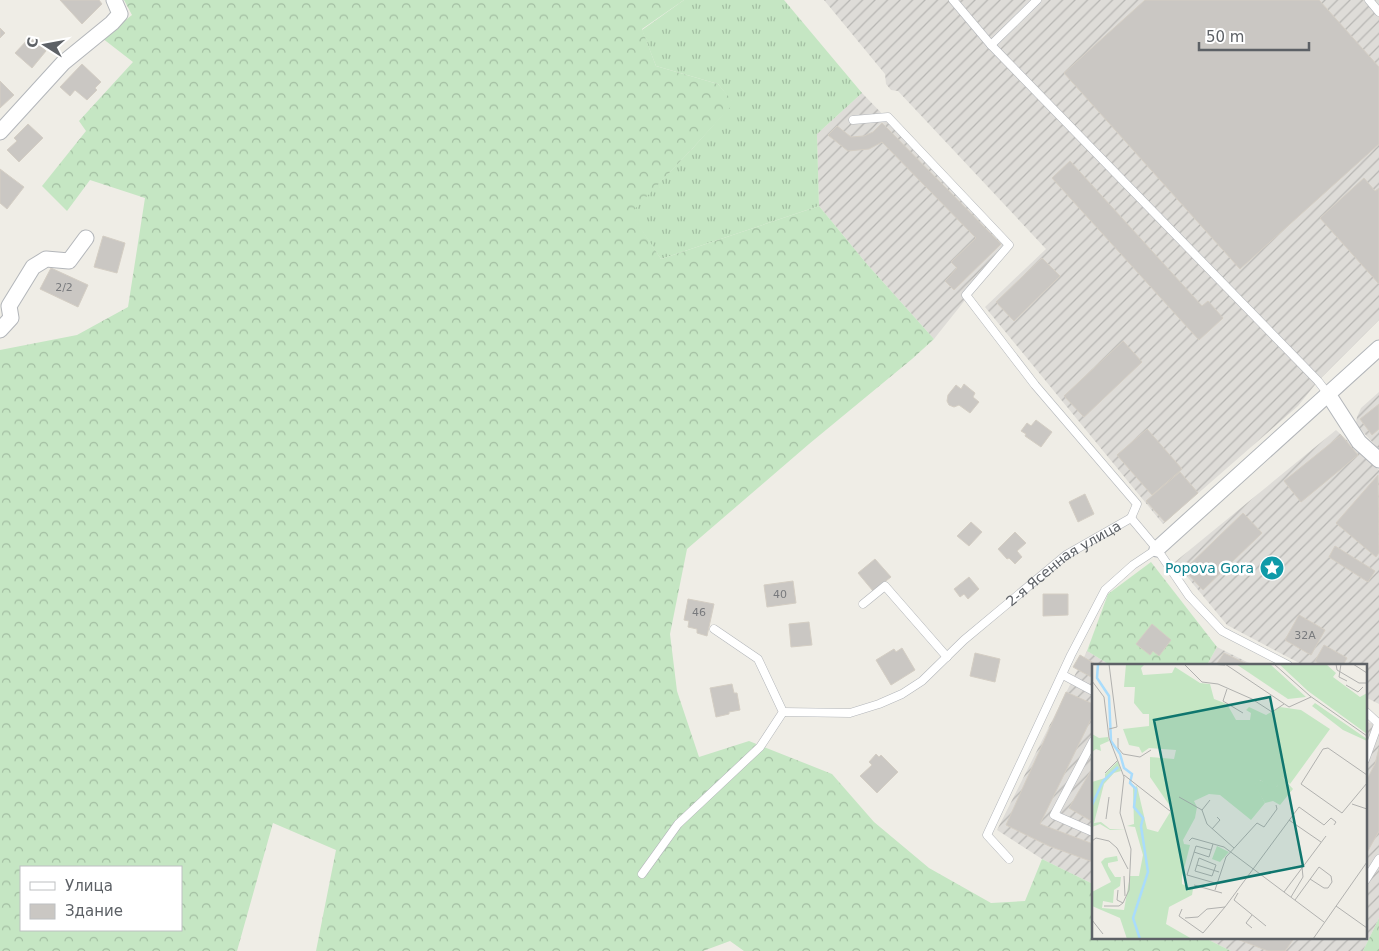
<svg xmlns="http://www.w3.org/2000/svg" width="1379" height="951" viewBox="0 0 1379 951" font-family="'DejaVu Sans',sans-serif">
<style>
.industrial{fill:url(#industrial-furrows)}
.grass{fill:url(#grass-tufts)}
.forest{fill:url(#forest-crowns);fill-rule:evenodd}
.building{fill:#cac7c3;stroke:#d4cec4}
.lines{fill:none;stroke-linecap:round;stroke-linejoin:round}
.service-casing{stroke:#b3b6ba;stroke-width:9}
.minor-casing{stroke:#b3b6ba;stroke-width:17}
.service{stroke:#fff;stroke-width:8}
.minor{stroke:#fff;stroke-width:15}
.labels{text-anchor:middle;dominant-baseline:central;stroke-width:5;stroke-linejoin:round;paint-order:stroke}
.number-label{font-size:11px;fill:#787a7d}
.street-label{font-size:14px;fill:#5d6166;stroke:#fff}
.culture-label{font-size:14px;fill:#0d838f;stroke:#fff;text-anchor:end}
.inset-river{fill:none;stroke:#a9dcfc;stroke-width:2.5}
.inset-road{fill:none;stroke:#b1b1af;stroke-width:1}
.view{fill:#0f766e;fill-opacity:0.15;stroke:#0f766e;stroke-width:2.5}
.inset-edge{fill:none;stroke:#5d6166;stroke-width:2.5}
</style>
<defs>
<pattern id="industrial-furrows" width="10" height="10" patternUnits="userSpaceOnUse" patternTransform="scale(1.25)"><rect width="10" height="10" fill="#dedcd8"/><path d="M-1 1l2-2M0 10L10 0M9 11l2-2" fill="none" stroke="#b7b6b3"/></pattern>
<pattern id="grass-tufts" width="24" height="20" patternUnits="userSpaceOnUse" patternTransform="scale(1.25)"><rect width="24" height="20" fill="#c5e6c3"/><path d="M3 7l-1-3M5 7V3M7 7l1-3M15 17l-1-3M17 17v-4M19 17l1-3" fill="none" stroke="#a3bea2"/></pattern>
<pattern id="forest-crowns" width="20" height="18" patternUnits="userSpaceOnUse" patternTransform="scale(1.25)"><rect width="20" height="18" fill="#c5e6c3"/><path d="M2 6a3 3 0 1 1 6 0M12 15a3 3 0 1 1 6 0" fill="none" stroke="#a3bea2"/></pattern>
</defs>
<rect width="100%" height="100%" fill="#efede6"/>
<g class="industrial">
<path d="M824,0H1379V320L1318,381L1298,406L1163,524L985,307L1046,249L898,91L891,90L886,84L885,74Z"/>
<path d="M862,93L1009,245L934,339L866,263L819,206L817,134Z"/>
<path d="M1379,392V449L1360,429L1356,423L1357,417L1361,408Z"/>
<path d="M1336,430L1379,470V704L1365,697V665H1303L1227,625L1175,562Z"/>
<path d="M1217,647L1253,665H1207Z"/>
<path d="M1087,651L1110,665H1093V884L1042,859L997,830Z"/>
<path d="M1365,721L1379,726V918L1363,951H1231L1203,937H1365Z"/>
</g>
<path class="grass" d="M684,0H784L862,93L817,134L819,206L661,259L630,213L692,149L733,103L718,84L656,66L642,30Z"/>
<g class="forest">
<path d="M124,0H684L642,29L656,66L718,84L734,103L692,149L631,213L661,259L819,206L866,263L934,339L912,359L809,444L687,549L670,634L677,691L699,757L749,741L832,774L874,822L929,868L991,903L1025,901L1042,859L1093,884V937H1203L1231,951H744L730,941L703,951H316L336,850L273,823L237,951H0V350L77,335L128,307L145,198L90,180L67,211L42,186L86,131L79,121L133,62L102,38L132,15ZM21,867H181V930H21Z"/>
<path d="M1151,562L1217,647L1207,665H1110L1087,651L1108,594Z"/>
<path d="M1379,918V951H1363Z"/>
</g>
<g class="building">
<path d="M60,0H99L102,4L82,24Z"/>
<path d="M1145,0H1319L1379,67V144L1240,269L1064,73Z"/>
<path d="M0,28L5,33L0,38Z"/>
<path d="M30,37L46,51L32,68L15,53Z"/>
<path d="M82,64L101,82L95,88L97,90L87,100L75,90L70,96L60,87Z"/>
<path d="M0,81L14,95L0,108Z"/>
<path d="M882,123L1001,244L954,290L945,281L957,268L951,262L976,238L882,142L869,149L848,151L828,135L837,126L851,137L864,136L873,132Z"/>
<path d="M28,124L43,138L19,162L7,150L17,141L14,138Z"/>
<path d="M1070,161L1202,306L1208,301L1223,318L1199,340L1052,178Z"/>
<path d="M0,169L24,187L7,209L0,203Z"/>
<path d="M1364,178L1375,191L1379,188V284L1320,218Z"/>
<path d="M103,236L125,243L117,273L94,267Z"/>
<path d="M1042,258L1060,276L1014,321L996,302Z"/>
<path d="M51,268L88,285L78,307L40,289Z"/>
<path d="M1123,341L1142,362L1084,417L1064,396Z"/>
<path d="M964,384L975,393L973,397L979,402L970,413L959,405L954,407L949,405L947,401L948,395L956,385L961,389Z"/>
<path d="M1379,404V429L1372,435L1360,419Z"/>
<path d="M1036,420L1052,432L1041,447L1025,436L1026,434L1021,431L1027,423L1031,426Z"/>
<path d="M1147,429L1182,469L1152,495L1117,455Z"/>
<path d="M1341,435L1358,455L1301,502L1284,481Z"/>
<path d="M1180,472L1198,493L1165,522L1146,501Z"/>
<path d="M1378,475L1379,553L1376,557L1336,523Z"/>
<path d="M1085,494L1094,514L1078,522L1069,502Z"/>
<path d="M1243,513L1262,533L1203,590L1184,570Z"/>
<path d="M971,522L982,532L969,546L957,536Z"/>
<path d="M1015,532L1026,543L1017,551L1022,557L1015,564L1009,558L1007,559L998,549Z"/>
<path d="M1335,546L1375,571L1368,582L1329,557Z"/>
<path d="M875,559L891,577L873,591L858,573Z"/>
<path d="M969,577L979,589L968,599L964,594L960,597L954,589Z"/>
<path d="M793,581L796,603L767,607L764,585Z"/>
<path d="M1043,594H1068V615L1043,616Z"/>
<path d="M688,599L714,604L707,636L697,633V629L688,627L689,621L684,620Z"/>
<path d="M1299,615L1325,630L1311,655L1285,640Z"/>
<path d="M809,622L812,645L791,647L789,624Z"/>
<path d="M1152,624L1171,640L1159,656L1153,651L1150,655L1136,644Z"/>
<path d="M1324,645L1347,658L1343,665H1322L1315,661Z"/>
<path d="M902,648L915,670L891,685L876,660L894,649L896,652Z"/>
<path d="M975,653L1000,659L995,682L970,676Z"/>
<path d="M1224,653L1249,665H1216Z"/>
<path d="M1080,655L1097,665H1093V678L1073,667Z"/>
<path d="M732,684L734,693H737L740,710L729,712V714L716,717L710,688Z"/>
<path d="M1066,692L1093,704V715L1040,824L1093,844V862L1049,846L1006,825Z"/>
<path d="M1379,748V831L1365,856V783L1375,764Z"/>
<path d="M876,754L879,757L881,755L898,772L877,793L860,776L872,765L869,762Z"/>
<path d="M1093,767V822L1069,808Z"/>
<path d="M1232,937H1271L1275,939L1276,937H1295L1285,951H1268Z"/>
</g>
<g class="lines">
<defs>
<g id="service">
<path d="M953,0L991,45L1318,381L1328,394"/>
<path d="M1369,0L1379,12"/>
<path d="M991,45L1037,0"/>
<path d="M853,120L888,117L1009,245L966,295L1035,385L1137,504L1131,518"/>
<path d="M1131,518L1157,549L1189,596L1222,631L1288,665"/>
<path d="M863,604L885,586L947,657"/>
<path d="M1063,675L1093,691"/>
<path d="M1365,711L1379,724"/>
<path id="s1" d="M783,712L850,713L879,704L902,694L922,681L964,640L1066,555L1131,518"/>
<path d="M1093,741L1054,815L1093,832"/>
<path d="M1365,760L1378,724"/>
<path d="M1009,859L987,835L1071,655L1105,590L1133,565L1157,549"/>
<path d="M642,874L678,824L760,747L783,712L758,659L714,629"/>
<path d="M1365,881L1379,859"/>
</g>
<g id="minor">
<path d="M0,132L63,63L112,23L120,14L114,0"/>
<path d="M0,330L11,318L9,306L33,267L46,259L69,261L86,238"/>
<path d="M1328,394L1359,442L1379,460"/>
<path d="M1157,549L1379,348"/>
</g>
</defs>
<use href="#service" class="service-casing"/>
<use href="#minor" class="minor-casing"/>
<use href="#service" class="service"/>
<use href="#minor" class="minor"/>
</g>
<defs>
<symbol id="sight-disc" viewBox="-11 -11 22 22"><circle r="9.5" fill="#0f9aa8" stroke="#fff"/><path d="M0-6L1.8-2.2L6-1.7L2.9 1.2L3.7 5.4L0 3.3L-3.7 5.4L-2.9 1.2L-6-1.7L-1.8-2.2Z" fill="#fff"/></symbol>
</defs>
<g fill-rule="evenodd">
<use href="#sight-disc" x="1258" y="554" width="28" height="28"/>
</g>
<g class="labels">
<g class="number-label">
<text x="64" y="287">2/2</text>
<text x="780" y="594">40</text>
<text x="699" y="612">46</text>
<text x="1305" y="635">32А</text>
</g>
<g class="street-label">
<text stroke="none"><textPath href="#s1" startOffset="331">2-я Ясенная улица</textPath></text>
</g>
<g class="culture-label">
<text x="1254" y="568">Popova Gora</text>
</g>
</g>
<g transform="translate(1092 664)">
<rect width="275" height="275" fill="#efede6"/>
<path d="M0,70L7,74L16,73L17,77L8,81L9,87L4,85L0,88ZM190,113L201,125L188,141L181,137L173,139L162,120L167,116L185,123L186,115Z" fill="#c5e6c3"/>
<path d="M34,0H53L49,4L51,11L80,9L83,3L108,19L118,20L122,35L135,40L144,56H158L159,49L154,46L157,43L174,51L188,43L209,46L238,65L198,120L190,113L183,126L168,116L163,120L173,139L159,156L128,131L117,130L102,137L105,143L103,154L91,176L92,180L98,181L90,213V220L101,225L100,231L77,243L74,260L100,275H35L28,254L0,242V228L19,218L9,198L13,194L25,192L26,197L16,199V202L23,213H29L28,222L22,226L21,239L11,237L10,244L32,246L38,212H47L51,191L43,163L35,162L42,160L41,124L45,122L55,165L66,168L80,145L58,113V93L82,95L84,86L57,84L50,89L47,83L37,81L31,65L57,62V50H51L42,39L43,23H32ZM144,0H178L214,33L196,35ZM187,0H234L244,9L241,13L268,33L275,29V70L216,27ZM223,39L275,75V77L251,66L220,42ZM26,97L29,107L22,109L12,120L2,159L9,158L18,165H34L18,166L8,160L0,163V118L13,114V110ZM125,182L137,188L128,198L120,195Z" fill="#c5e6c3"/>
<path class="inset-river" d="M6,0L5,14L17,32L19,77L28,90L32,104L40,110L38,119L44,125L42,143L51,154L49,162L56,208L41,254L48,275M0,141L11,117L26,103"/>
<path class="inset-road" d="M92,0L110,18L126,20L160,35L180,48L192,40M117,0L133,1M133,0L197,43L219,33M182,0L218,32L275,72M244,0L245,6L267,19H275M249,0L247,13L255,17M261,0L275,9M0,17L12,33L17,74L32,113L28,149L39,185L37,226L31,239L27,242H12M254,21L266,28L271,23M135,25L131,37L151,49M17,65L25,63L17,0M26,74V84L31,90L48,93L59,86M13,109L26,96M32,111L78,147M275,111L236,84L231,85L209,120L250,149L275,119M87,133L110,146L118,136M260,140L275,145M110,146L115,160L142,184M14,155L17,133M197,156L229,178M120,165L128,156L125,153M0,177L4,174L17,177L25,184L36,205M97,177L100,174L132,183L232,258M119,186L104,182L95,211L123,219M102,188L117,193L121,180M107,194L124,201L120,212L103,207ZM105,201L127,208M32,212L33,232M102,221L130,229M26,226L25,236L31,239M123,226L134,193L165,159L172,163L185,145L184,141M192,228L234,172M146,229L142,236L174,262M199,233L211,213L210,203M203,236L227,203L239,212L240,218L236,224H232L218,215M244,242L275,264M90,245L87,252L111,269L133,243M160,251L154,259L160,264M93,254L106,253L115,245L133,243L207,143L232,161L239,154L244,158L242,161M0,256L11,270M221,275L275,198"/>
<path class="view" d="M178,33L211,202L95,225L62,56Z"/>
<rect width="275" height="275" class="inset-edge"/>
</g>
<rect x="20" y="866" width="162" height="65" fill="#ffffff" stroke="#bec0c2"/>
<rect x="30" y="882" width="25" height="8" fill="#ffffff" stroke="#bec0c2"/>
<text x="65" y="891" font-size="15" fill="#5d6166">Улица</text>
<rect x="30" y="904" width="25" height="15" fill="#cac7c3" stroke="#bec0c2"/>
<text x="65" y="916" font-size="15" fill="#5d6166">Здание</text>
<g transform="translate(45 45) rotate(281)" stroke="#ffffff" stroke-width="4" paint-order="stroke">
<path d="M0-4L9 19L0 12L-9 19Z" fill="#5d6166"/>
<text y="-8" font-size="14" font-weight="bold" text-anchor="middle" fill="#5d6166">С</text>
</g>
<path d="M1199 42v8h110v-8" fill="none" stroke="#5d6166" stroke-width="2.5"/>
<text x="1206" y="42" font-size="15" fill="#5d6166" stroke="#ffffff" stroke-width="4" paint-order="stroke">50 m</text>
</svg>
